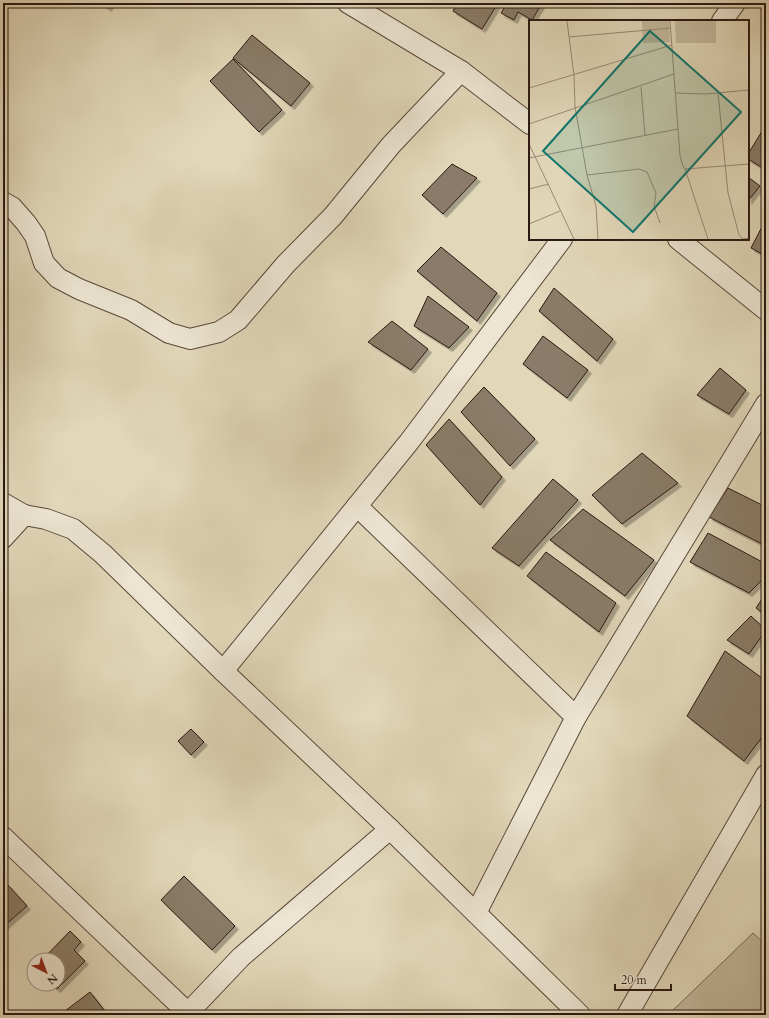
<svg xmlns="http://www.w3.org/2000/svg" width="769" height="1018" viewBox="0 0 769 1018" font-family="Cardo,serif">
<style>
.green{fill:#c2b79c;stroke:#766856}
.building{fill:#8a7b68;stroke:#2b1811;filter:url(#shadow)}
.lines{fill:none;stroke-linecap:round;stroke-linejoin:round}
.street-casing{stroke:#58483b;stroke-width:22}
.street{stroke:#ece5d2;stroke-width:20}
.inset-road{fill:none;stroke:#988b76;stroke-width:1}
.view{fill:#0f766e;fill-opacity:0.15;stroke:#0f766e;stroke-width:2}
.inset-edge{fill:none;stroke:#2b1811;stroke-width:2}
</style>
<defs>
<filter id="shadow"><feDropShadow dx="3.5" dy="3.5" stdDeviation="0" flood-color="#0004"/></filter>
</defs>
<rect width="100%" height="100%" fill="#e1d7b9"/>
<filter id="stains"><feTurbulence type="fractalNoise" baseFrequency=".005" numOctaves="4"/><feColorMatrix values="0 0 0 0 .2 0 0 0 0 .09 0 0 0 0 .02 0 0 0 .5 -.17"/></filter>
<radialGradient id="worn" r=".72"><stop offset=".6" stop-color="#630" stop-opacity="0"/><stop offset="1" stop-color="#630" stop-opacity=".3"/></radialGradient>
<path class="green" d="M753,933L766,945V1015H668Z"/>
<g class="building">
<path d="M101,3H111L108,8Z"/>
<path d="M457,3H498L482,29L453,11Z"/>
<path d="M507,3H542L532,20L518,12L514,20L501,13Z"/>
<path d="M252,35L310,83L291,106L233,58Z"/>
<path d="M233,59L282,110L259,132L210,81Z"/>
<path d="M764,128L766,129V170L748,159V154Z"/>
<path d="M452,164L477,178L443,214L422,195Z"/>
<path d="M748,177L760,186L748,201Z"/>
<path d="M766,219V256L751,248Z"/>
<path d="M441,247L497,293L477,321L417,271Z"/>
<path d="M554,288L613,339L597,361L539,311Z"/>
<path d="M428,296L469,327L449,348L414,326Z"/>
<path d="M392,321L428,349L411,370L368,342Z"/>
<path d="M543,336L588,370L567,398L523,364Z"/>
<path d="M720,368L746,390L729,414L697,395Z"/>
<path d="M484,387L535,439L510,466L461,412Z"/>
<path d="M449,419L502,477L480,505L426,445Z"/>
<path d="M642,453L678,483L622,524L592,495Z"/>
<path d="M553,479L578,500L519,566L492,548Z"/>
<path d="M728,488L766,507V546L709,517Z"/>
<path d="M583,509L654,560L625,596L550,540Z"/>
<path d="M708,533L766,564V576L749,593L690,562Z"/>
<path d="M546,552L616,603L599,632L527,576Z"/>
<path d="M766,593V616L756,608Z"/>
<path d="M751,616L766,630L749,654L727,640Z"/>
<path d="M725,651L766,681V732L744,761L687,716Z"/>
<path d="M191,729L204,742L191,755L178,741Z"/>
<path d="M184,876L235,926L212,950L161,900Z"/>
<path d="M8,885L27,906L3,927V890Z"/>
<path d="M70,931L81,942L74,950L85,961L57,989L51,984H58V960H42Z"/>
<path d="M90,992L108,1015H62L61,1014Z"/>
</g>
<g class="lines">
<defs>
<g id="street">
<path d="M348,3L461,71L530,124"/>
<path d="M722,21L735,3"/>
<path d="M3,202L12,207L26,223L35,236L44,263L58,278L79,289L131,310L169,333L190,339L219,332L238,320L285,265L333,216L391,145L461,71"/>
<path d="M678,239L766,310"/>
<path d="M3,503L24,515"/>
<path d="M357,506L576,717"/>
<path d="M3,538L24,515L46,519L73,529L103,554L223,671L390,829L580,1015"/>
<path d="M223,671L409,442L562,239"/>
<path d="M3,837L188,1013"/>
<path d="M476,913L576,717L766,404"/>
<path d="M186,1015L241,957L390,829"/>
<path d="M627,1015L766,775"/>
</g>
</defs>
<use href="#street" class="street-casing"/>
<use href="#street" class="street"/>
</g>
<g transform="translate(529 20)">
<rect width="220" height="220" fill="#e1d7b9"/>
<path d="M113,1H140L141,22L114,23ZM146,1H187V23H147Z" fill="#c2b79c"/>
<path class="inset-road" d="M38,1L45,55L46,87L58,155L67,186L69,219M141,1L151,136L154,146L156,149L220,144M40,17L142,8M112,67L116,115M0,68L143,25M146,73L177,74L220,70M189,73L199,173L210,215L214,219L220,218M0,104L145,54M0,124L45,219M0,138L149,109M156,149L179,219M58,155L110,149L118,152L127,173L125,186L131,203M0,169L20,164M0,204L31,191"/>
<path class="view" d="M121,11L212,92L104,212L14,131Z"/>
<rect width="220" height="220" class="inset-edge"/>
</g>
<rect width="769" height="1018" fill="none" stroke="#e1d7b9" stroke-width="16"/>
<rect x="4" y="4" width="761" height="1010" fill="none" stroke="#2b1811" stroke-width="2"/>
<rect x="8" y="8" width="753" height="1002" fill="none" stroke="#2b1811"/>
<g transform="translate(46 972) rotate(138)"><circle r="19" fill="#ece5d2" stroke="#9f9385"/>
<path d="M0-3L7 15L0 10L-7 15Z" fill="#8f2418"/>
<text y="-6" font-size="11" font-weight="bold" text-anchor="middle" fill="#2b1811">N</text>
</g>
<path d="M615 984v6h56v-6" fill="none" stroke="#2b1811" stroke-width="2"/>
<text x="621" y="984" font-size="12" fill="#2b1811" stroke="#ece5d2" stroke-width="3" paint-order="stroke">20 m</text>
<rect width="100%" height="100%" filter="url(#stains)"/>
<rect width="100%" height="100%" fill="url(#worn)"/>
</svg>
